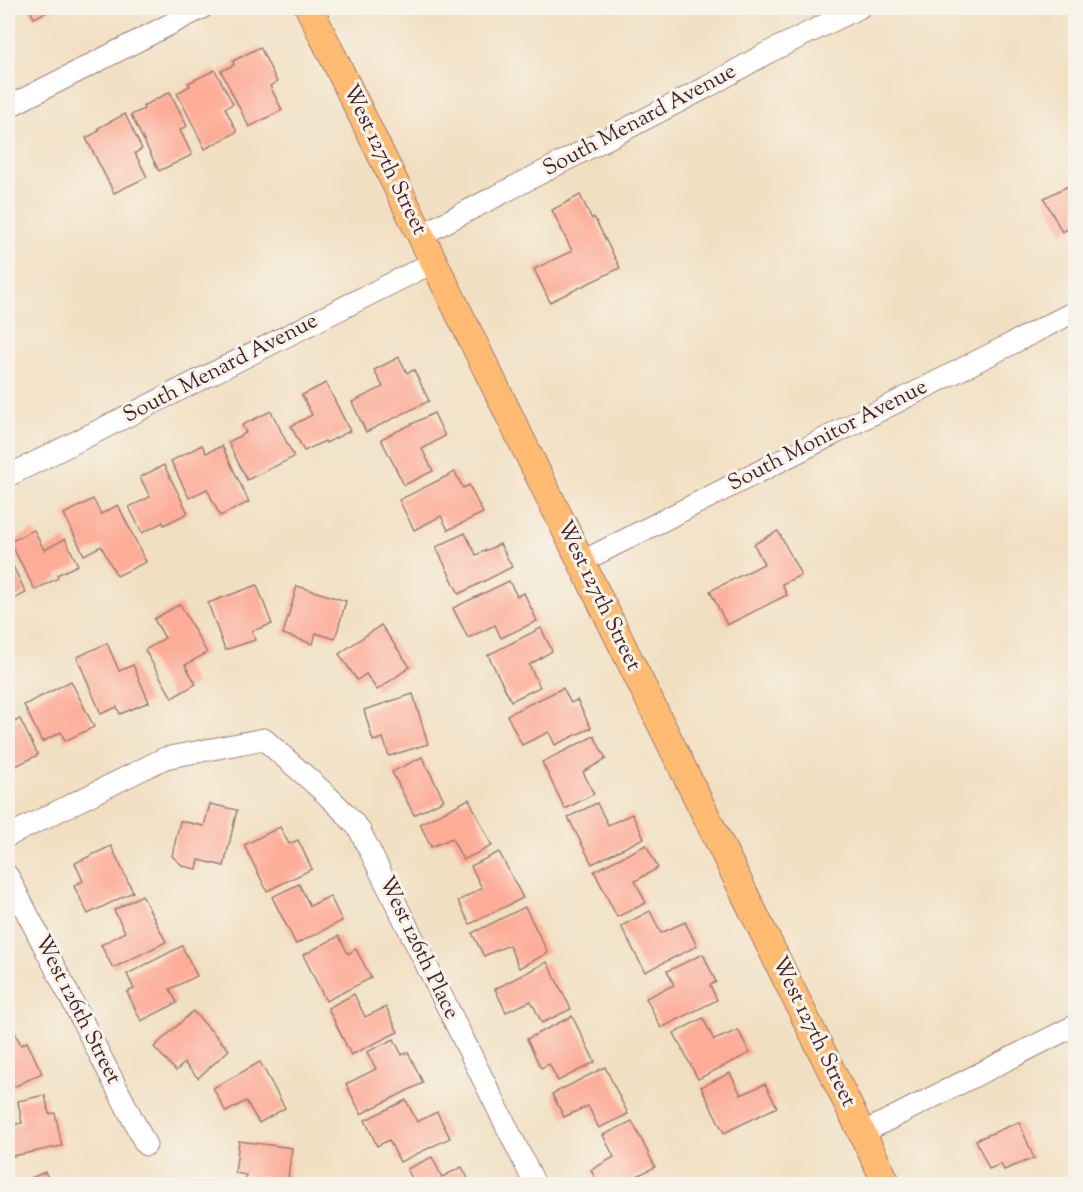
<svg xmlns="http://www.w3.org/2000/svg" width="1083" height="1192" viewBox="0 0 1083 1192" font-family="'Sorts Mill Goudy',serif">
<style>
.building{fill:#fdac98}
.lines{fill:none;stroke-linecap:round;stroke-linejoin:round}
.minor-casing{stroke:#9e7f76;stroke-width:23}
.major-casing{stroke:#9e7f76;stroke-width:29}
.minor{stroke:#fff;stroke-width:21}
.major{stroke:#ffbb71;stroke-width:27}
.labels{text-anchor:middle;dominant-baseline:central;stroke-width:6;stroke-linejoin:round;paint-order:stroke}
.street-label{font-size:22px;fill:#4a1f2b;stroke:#f7f3e8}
</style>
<rect width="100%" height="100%" fill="#f7f3e8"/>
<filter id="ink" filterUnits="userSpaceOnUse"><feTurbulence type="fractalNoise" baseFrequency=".0167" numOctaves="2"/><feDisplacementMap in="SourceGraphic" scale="12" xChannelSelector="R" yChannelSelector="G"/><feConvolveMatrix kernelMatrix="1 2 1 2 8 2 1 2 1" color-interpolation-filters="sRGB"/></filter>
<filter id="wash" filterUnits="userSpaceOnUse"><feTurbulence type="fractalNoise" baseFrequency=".008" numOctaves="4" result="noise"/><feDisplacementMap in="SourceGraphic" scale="24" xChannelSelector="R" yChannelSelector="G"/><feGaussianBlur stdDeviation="1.35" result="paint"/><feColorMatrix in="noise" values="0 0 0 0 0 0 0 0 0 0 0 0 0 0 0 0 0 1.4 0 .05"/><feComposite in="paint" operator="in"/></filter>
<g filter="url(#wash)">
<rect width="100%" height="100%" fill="#f1dfc1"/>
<g id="blocks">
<g class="building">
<path d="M29,8H55L34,18Z"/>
<path d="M260,47L277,82L270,86L282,110L249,127L221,71L234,65L233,61Z"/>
<path d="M215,70L233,104L225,108L237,132L205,149L177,93L190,86L188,83Z"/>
<path d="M170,92L187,126L180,130L192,155L159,171L131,115L144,109L143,106Z"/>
<path d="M125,114L142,149L135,153L147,177L114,193L86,138L99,131L98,128Z"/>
<path d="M1076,182V225L1062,232L1044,198Z"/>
<path d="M580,195L592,219L594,217L620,268L550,302L534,269L572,251L552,210Z"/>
<path d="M399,357L407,373L414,370L429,401L366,432L352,402L383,387L374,370Z"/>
<path d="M326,383L350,431L326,443L325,441L304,451L291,426L312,415L302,395Z"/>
<path d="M271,411L294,457L247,480L228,442L246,433L242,425Z"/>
<path d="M434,413L445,436L422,449L433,471L404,485L381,439Z"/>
<path d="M202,445L206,453L222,446L249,502L220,516L207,489L189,498L171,461Z"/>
<path d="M164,465L188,513L164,525L163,522L142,533L129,507L150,497L140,477Z"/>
<path d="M455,472L463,488L469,485L483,513L448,530L441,516L414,530L399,500Z"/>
<path d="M93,499L101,514L118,505L146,562L117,576L101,546L84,555L64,514Z"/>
<path d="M34,530L44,550L65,539L78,565L57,575L58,578L35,590L10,542Z"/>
<path d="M778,531L801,575L782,584L787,595L727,625L710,591L764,564L754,544Z"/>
<path d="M465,533L476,555L500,544L512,567L459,594L436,547Z"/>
<path d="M8,556L26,593L8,602Z"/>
<path d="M509,581L517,596L524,593L537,621L501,638L495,625L468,638L453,608Z"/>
<path d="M257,585L272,624L252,631L255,640L225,650L208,603Z"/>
<path d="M297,586L346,601L335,639L316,633L313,644L283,634Z"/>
<path d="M180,604L207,653L185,665L196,684L172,698L145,650L165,638L154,619Z"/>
<path d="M381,625L410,667L377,690L366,674L357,680L339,654Z"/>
<path d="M541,628L552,651L529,665L540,687L511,701L488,655Z"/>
<path d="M107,643L119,671L133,665L149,702L120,714L117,707L101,714L77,657Z"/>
<path d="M71,681L94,727L65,741L61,732L42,742L24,705Z"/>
<path d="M563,688L571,703L577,700L591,728L555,745L549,732L522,745L507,715Z"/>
<path d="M413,694L428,744L389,756L383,738L373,741L364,710Z"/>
<path d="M20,719L38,755L10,769L8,765V725Z"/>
<path d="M594,736L606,759L583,772L594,794L565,809L542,762Z"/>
<path d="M422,757L444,800L414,815L392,772Z"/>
<path d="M469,799L492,846L463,860L452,838L431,847L420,824Z"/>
<path d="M597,803L608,825L632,814L644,838L592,864L568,817Z"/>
<path d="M210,804L237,810L224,866L199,860L197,869L183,866L172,856L180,821L204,826Z"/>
<path d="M280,827L289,844L298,840L312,869L267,891L244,845Z"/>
<path d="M646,845L658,868L635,881L646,903L617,917L594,871Z"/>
<path d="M111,846L133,892L88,914L74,886L83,881L75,863Z"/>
<path d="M499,852L523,898L470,924L458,901L482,888L471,866Z"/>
<path d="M299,884L310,906L330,896L342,921L296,944L272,897Z"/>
<path d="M142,895L166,942L113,968L101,945L125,932L114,910Z"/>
<path d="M525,907L548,953L519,968L509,945L484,956L472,933Z"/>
<path d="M650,911L661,933L685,922L697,946L645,972L621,926Z"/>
<path d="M339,936L348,954L356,949L371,978L326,1001L303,955Z"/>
<path d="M182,946L197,976L170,989L177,1003L141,1021L127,992L134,989L127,974Z"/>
<path d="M703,954L716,982L710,985L717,1000L661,1028L646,998L674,985L667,971Z"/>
<path d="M547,962L571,1009L542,1023L531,1001L506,1012L495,989Z"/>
<path d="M354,994L365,1017L386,1007L398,1032L351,1055L328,1008Z"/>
<path d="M193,1011L229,1050L198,1078L184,1063L176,1071L154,1047Z"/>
<path d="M572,1016L595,1062L558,1081L549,1064L541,1068L527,1039Z"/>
<path d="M703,1018L714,1040L738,1030L750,1053L698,1079L674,1033Z"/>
<path d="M13,1029L21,1045L27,1042L42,1073L8,1090V1032Z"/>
<path d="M394,1039L402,1055L408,1052L423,1083L361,1114L346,1084L376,1069L367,1052Z"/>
<path d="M260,1062L285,1108L259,1123L246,1101L226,1112L213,1088Z"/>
<path d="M605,1067L628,1114L599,1128L588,1106L564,1117L552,1094Z"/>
<path d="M730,1073L741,1095L765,1084L777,1107L724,1133L701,1087Z"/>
<path d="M45,1095L49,1114L55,1113L62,1146L8,1157V1126L22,1123L18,1101Z"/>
<path d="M406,1100L417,1122L437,1112L450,1138L400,1162L389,1140L377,1146L365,1120Z"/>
<path d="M632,1121L655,1167L621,1184H598L591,1170L614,1157L603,1135Z"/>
<path d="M1019,1122L1034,1158L1004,1170L1001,1164L989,1169L976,1140Z"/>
<path d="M239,1141L292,1148L287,1184H244L246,1175L235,1173Z"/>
<path d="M432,1157L442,1177L462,1167L471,1184H415L407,1169Z"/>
<path d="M45,1172L51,1184H18Z"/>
<path d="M652,1179L655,1184H641Z"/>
</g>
</g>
</g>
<g filter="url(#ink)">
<use href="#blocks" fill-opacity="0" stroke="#9e7f76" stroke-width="1.5"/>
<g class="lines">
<defs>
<g id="minor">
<path d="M8,107L202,8"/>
<path d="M421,235L707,87L767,53L859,8"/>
<path d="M8,476L434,262"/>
<path d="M581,562L1076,311"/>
<path d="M8,836L165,758L264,739C296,769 331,795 359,829L535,1184"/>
<path d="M8,876L146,1145"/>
<path d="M862,1133L1076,1025"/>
</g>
<path id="major" d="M309,8L887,1184"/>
</defs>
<use href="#minor" class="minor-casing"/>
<use href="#major" class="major-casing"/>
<use href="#minor" class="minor"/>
<use href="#major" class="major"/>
</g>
</g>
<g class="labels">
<g class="street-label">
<text transform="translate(640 121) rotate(-28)">South Menard Avenue</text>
<text transform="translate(384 160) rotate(64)">West 127th Street</text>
<text transform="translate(221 369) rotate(-27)">South Menard Avenue</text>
<text transform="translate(828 436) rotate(-27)">South Monitor Avenue</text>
<text transform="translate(598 596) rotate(64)">West 127th Street</text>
<text transform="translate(418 948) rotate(64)">West 126th Place</text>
<text transform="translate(77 1010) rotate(63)">West 126th Street</text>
<text transform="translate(813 1032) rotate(64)">West 127th Street</text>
</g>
</g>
<rect width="1083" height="1192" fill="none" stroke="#f7f3e8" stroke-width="30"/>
</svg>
